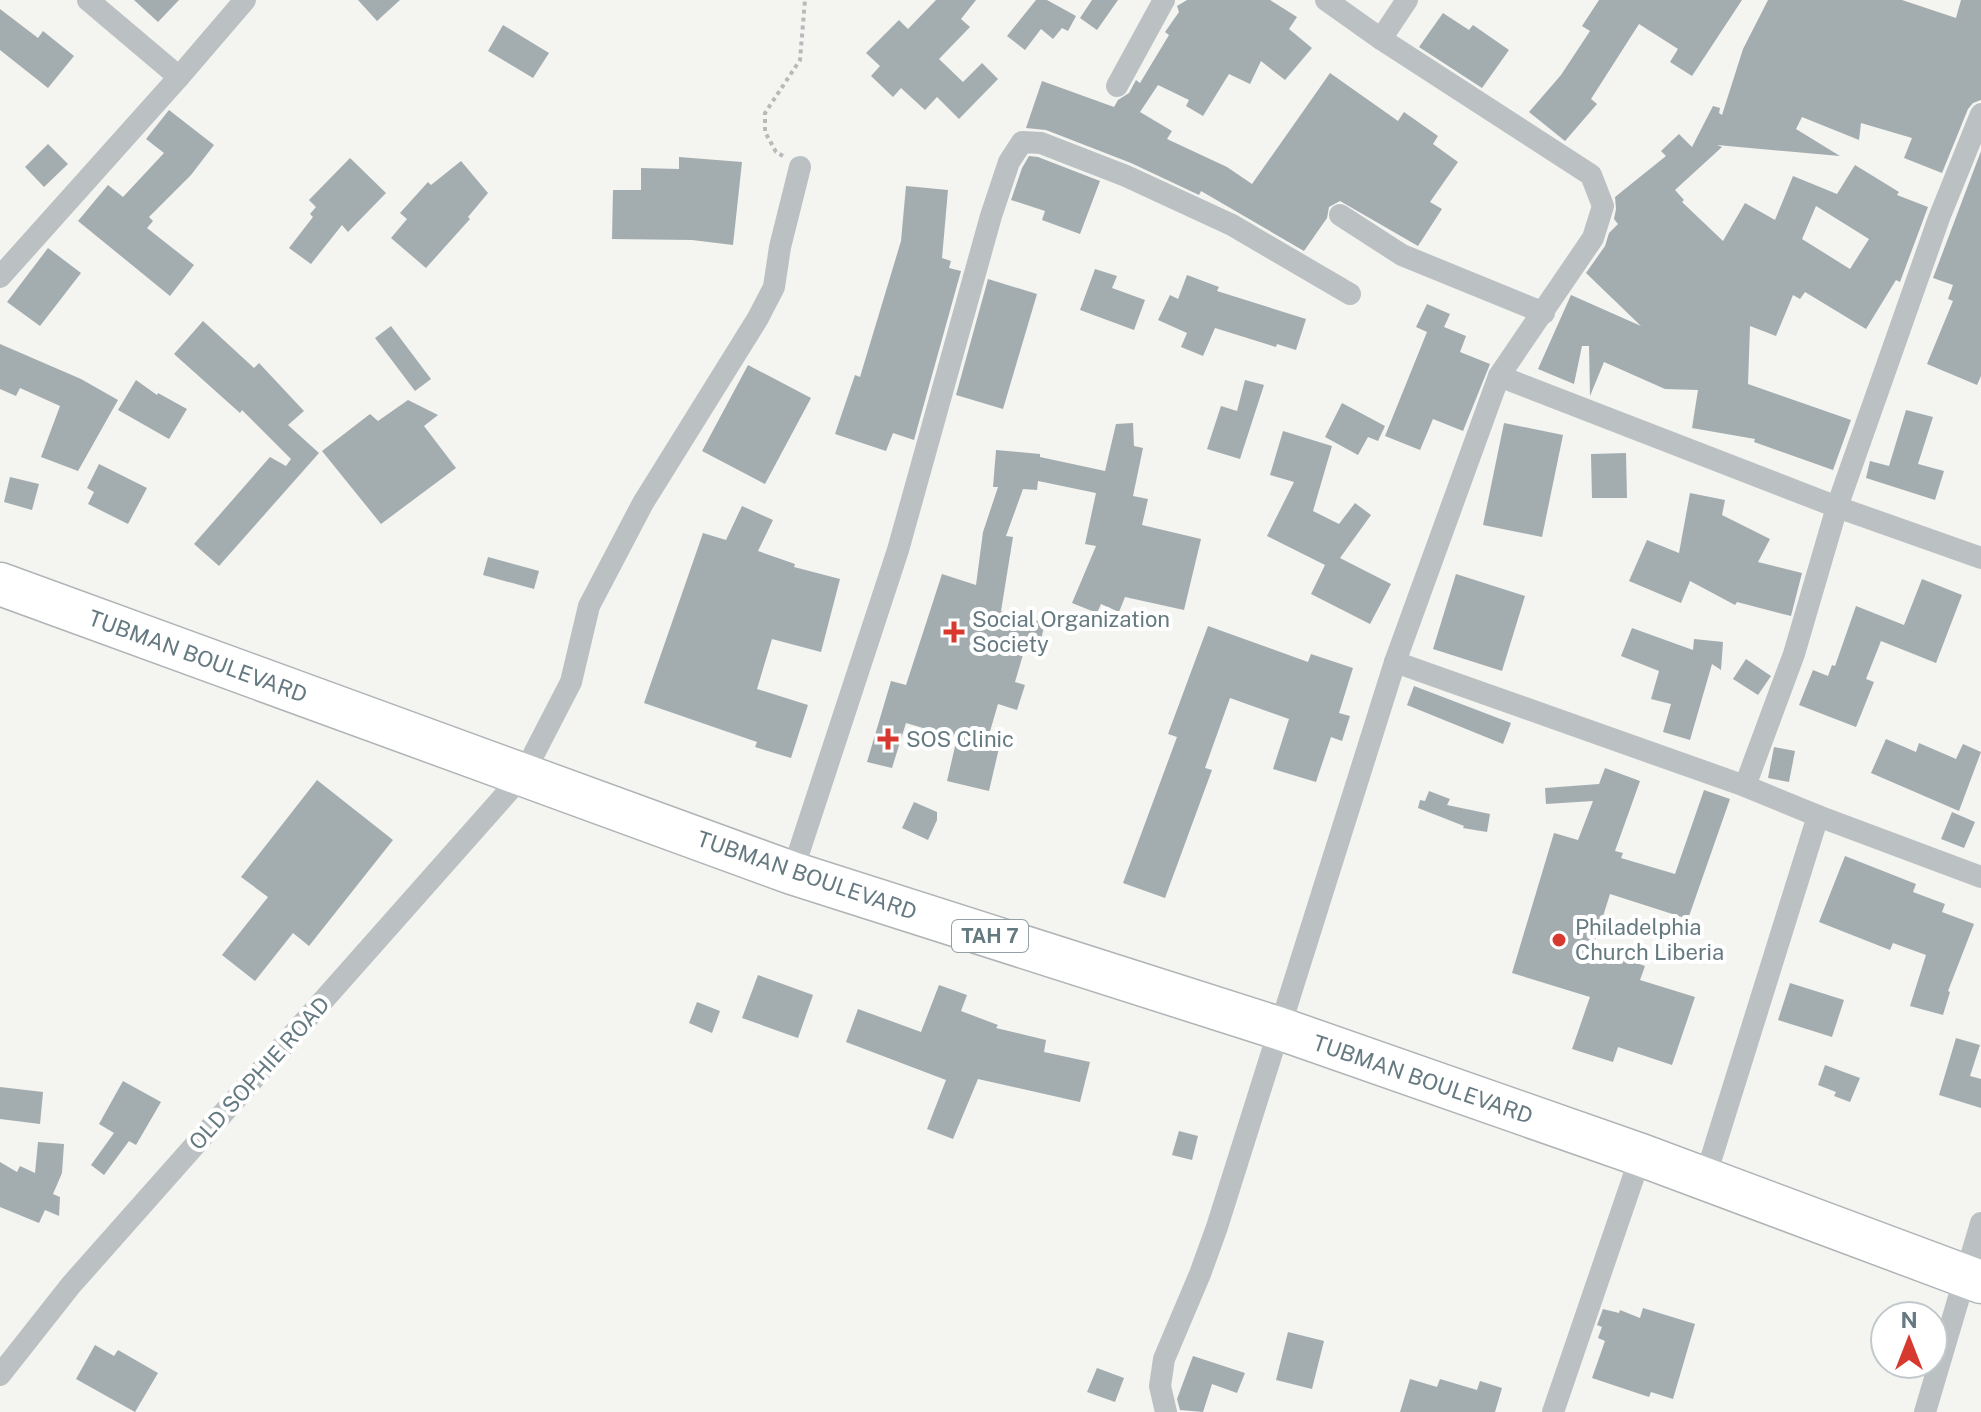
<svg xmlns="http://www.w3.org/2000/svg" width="1981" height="1412" viewBox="0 0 1981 1412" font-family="'Public Sans',sans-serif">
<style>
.building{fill:#a3adb0;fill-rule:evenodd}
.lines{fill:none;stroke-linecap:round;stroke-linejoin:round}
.highway-casing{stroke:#afb4b6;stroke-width:45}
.path{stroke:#b6babb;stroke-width:4;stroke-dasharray:4 4;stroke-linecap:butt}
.street{stroke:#bbc1c3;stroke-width:22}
.highway{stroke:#fff;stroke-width:42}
.poi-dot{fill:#d7392f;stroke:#fff;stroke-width:3}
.labels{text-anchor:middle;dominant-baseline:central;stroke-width:8;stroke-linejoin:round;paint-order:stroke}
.shield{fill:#fff;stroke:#93a1a6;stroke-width:2}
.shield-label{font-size:20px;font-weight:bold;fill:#657980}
.poi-label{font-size:22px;fill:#657980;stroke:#fff;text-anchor:start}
.street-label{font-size:22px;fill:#657980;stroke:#fff}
</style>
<rect width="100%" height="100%" fill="#f4f4f1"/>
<g class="building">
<path d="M134,0H179L158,22Z"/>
<path d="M358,0H400L377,21Z"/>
<path d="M936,0H976L961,19L970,27L939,59L963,82L982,63L998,79L959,119L937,97L925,110L901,88L893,97L871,76L880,66L866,53L899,20L908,29Z"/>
<path d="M1036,0H1047L1076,16L1068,31L1062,28L1053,39L1041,29L1025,50L1007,36Z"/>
<path d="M1092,0H1118L1097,30L1080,18Z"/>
<path d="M1187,0H1270L1297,17L1289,29L1312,48L1285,80L1261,61L1250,84L1229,74L1203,116L1186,106L1189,100L1158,85L1140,112L1172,131L1167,139L1227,167L1252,184L1330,73L1398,121L1404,112L1438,136L1433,144L1458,162L1430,202L1442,209L1418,246L1340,201L1329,207L1327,218L1304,251L1201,191L1199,195L1131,163L1046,130L1026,128L1042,81L1114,107L1118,100L1129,93L1136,80L1140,83L1169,35L1165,32L1179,12L1177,6Z"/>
<path d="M1599,0H1742L1692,76L1670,62L1678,49L1639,24L1591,99L1597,104L1565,141L1529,112L1561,75L1590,31L1582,26Z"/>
<path d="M1768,0H1902L1956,18L1961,0H1981V100L1973,103L1968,109L1942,173L1904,158L1912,138L1861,123L1859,140L1802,117L1796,129L1840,156L1717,145L1722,147L1675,190L1684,200L1682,202L1723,241L1745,203L1775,220L1793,176L1837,194L1855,165L1899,192L1897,195L1928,207L1900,282L1896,280L1866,329L1805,292L1800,299L1793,295L1776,336L1750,326L1748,384L1851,420L1833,470L1754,442L1755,439L1692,428L1698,390L1665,389L1604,362L1590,396L1589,346H1582L1574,384L1538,369L1571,295L1641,326L1586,273L1605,246L1609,233L1618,224L1614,219L1616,209L1615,197L1666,156L1661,151L1679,134L1692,147L1713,106L1720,108L1719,113L1722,115L1743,49ZM1816,206L1869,239L1850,269L1802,239Z"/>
<path d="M0,9L38,38L43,31L74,56L48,88L0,50Z"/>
<path d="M1443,13L1469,30L1473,25L1509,50L1482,88L1419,47Z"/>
<path d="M503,25L549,53L533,78L488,51Z"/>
<path d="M169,110L214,145L191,175L149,217L153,221L147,228L194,265L170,296L78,221L108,185L123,197L164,153L146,139Z"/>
<path d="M48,144L68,164L44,187L25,167Z"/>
<path d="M1981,151V376L1977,385L1927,364L1953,301L1948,299L1953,285L1933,278Z"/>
<path d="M1029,156L1038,157L1100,181L1080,234L1042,220L1045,211L1011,200L1022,168Z"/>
<path d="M679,157L742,162L733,245L692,240L612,239L613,190H641V168L679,169Z"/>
<path d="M350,158L386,193L348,232L342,225L311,264L289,248L313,217L310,214L316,207L309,200Z"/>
<path d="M461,161L488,193L468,217L470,219L426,268L391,238L407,219L400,213L428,182L431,185Z"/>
<path d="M906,186L948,190L942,258L951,261L949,268L961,271L914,440L893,433L886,451L835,434L855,375L860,377L901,241Z"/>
<path d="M48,248L81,273L40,326L7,302Z"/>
<path d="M1095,269L1117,276L1112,288L1145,300L1134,330L1080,310Z"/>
<path d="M1187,275L1219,287L1217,291L1306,319L1296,350L1277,344L1276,347L1215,328L1203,356L1181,347L1187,333L1158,320L1170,295L1178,299Z"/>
<path d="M988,279L1037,294L1003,409L956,395Z"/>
<path d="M1427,304L1450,314L1444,327L1466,336L1460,352L1490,364L1463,431L1433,419L1420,450L1385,436L1427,332L1416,327Z"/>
<path d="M203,321L254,368L259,363L304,411L288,425L319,453L219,566L194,544L270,457L286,466L291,459L242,410L240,413L174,354Z"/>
<path d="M391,326L431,379L415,391L375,338Z"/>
<path d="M0,344L81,379L118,400L78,471L41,457L60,406L20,388L16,396L0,389Z"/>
<path d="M748,365L811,398L765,484L702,451Z"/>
<path d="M136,380L157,395L158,393L187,409L169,439L118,410Z"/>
<path d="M1245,380L1264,385L1240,459L1207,449L1221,406L1237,411Z"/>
<path d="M408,400L438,415L424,426L456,468L381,524L322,451L370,414L378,421Z"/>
<path d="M1342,403L1385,426L1378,441L1368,437L1358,455L1325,437Z"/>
<path d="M1906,410L1933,417L1918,464L1944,471L1935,500L1866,478L1870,461L1889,466Z"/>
<path d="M1133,423L1134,446L1143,448L1133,496L1148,499L1142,525L1201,539L1184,610L1125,597L1119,612L1101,604L1097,613L1072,603L1096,546L1085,544L1096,493L1038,481L1037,490L1023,489L1006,536L1013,537L1001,611L1045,623L1038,652L1025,648L1015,682L1025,685L1017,710L998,704L986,745L999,748L989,791L947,781L957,738L906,723L892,768L867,762L891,681L906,685L942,574L976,585L983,532L998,487H993L996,450L1040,454V457L1105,471L1116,424Z"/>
<path d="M1504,423L1563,435L1542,537L1483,525Z"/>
<path d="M1283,431L1332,446L1313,511L1339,524L1355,503L1371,515L1340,558L1391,584L1370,624L1311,594L1325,565L1267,536L1294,482L1270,475Z"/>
<path d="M1626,453L1627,498H1592L1591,454Z"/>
<path d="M99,464L147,488L128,524L88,504L94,492L87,488Z"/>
<path d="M10,477L39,484L32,510L4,502Z"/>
<path d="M1690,493L1725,500L1722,515L1770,539L1758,562L1802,573L1791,616L1737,602L1735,605L1690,581L1681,603L1629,581L1647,540L1679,553Z"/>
<path d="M742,506L773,520L758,551L795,564L794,567L840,579L821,652L772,639L757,689L808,705L791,758L755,747L757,742L644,703L703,533L726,540Z"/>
<path d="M488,557L539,571L534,589L483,575Z"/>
<path d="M1456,574L1525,596L1502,671L1433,649Z"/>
<path d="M1922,579L1962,595L1936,663L1881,641L1866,679L1874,682L1856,727L1799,705L1813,670L1828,676L1832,665L1835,666L1856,606L1904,625Z"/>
<path d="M1208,626L1308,662L1311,654L1353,668L1339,713L1350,716L1342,741L1331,737L1316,782L1273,769L1289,719L1230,698L1205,768L1212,770L1165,898L1123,883L1177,737L1168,734Z"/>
<path d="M1632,628L1693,650L1694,639L1723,642L1721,670L1712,664L1690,740L1663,732L1671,704L1651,699L1659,671L1621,656Z"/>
<path d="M1746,659L1771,676L1758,695L1733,679Z"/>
<path d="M1414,686L1511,723L1503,744L1407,705Z"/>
<path d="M1886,739L1916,752L1919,743L1956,759L1963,744L1981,752L1959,811L1871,773Z"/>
<path d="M1774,747L1795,751L1789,782L1768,778Z"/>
<path d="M1605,768L1640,781L1615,851L1623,853L1621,858L1675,874L1704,790L1730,799L1688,919L1610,894L1593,948L1645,966L1640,980L1695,997L1672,1065L1618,1047L1613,1062L1572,1049L1590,997L1512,973L1554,833L1578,840L1593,801L1546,804L1545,788L1599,784Z"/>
<path d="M317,780L393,840L309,946L293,933L255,981L222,955L268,897L241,877Z"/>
<path d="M1429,791L1450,799L1447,805L1490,814L1487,832L1463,828L1464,826L1418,808L1420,800L1425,801Z"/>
<path d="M914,802L937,812V820L928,840L902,828Z"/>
<path d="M1952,812L1975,822L1964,848L1941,839Z"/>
<path d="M1845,856L1916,884L1913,892L1945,904L1942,912L1974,924L1948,991L1950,992L1943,1015L1910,1006L1926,955L1893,943L1890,950L1819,922Z"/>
<path d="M758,975L813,995L798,1038L742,1018Z"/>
<path d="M1790,983L1844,1000L1832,1037L1778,1020Z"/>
<path d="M939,985L967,995L961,1011L998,1025L996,1028L1046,1040L1044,1052L1090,1062L1080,1102L978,1079L953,1139L927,1129L946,1080L846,1042L858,1009L921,1032Z"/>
<path d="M697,1002L720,1011L712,1033L689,1023Z"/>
<path d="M1956,1038L1980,1045L1970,1076L1981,1079V1108L1939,1095Z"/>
<path d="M1825,1065L1860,1078L1850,1102L1834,1096L1836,1092L1818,1085Z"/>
<path d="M123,1081L161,1102L136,1145L129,1141L104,1175L91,1165L114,1133L99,1124Z"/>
<path d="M0,1087L43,1092L40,1124L0,1119Z"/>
<path d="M1179,1131L1198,1136L1192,1160L1172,1155Z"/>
<path d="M38,1142L64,1144L62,1173L53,1194L60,1197L59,1216L45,1210L39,1223L0,1207V1162L17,1172L20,1166L35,1173Z"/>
<path d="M1643,1308L1695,1324L1673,1399L1651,1392L1649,1397L1592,1378L1605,1341L1598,1338L1602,1327L1597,1325L1603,1309L1619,1313L1620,1310L1640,1318Z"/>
<path d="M1288,1332L1324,1341L1312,1389L1276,1380Z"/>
<path d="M95,1345L114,1356L118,1350L158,1373L135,1412L76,1379Z"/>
<path d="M1193,1356L1245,1373L1237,1393L1212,1384L1203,1412L1180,1410L1177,1399Z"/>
<path d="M1097,1368L1124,1378L1115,1402L1087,1392Z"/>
<path d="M1410,1379L1437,1387L1440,1379L1477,1390L1480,1381L1502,1388L1495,1412H1400Z"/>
</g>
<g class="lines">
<defs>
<path id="highway" d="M0,584L792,873L1278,1028L1641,1155L1981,1282"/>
</defs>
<use href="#highway" class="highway-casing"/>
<path class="path" d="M783,156L776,152L765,132V113L800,60L805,0"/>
<g class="street">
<path d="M88,0L179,77"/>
<path d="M1326,0L1381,39"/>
<path d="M1117,86L1164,0"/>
<path d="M1340,215L1402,255L1544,313"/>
<path d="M0,277L179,77L245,0"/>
<path d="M1499,376L1837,507L1981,558"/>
<path d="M1395,662L1745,786L1818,816L1981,877"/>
<path d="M1745,786L1794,654L1837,507L1939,218L1981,114"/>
<path d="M792,873L898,550L991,216L1009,162L1022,142L1041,143L1126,176L1232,225L1350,294"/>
<path d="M1705,1178L1818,816"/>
<path d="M0,1375L71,1285L523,775L571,682L589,606L643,503L758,318L774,287L780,247L800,167"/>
<path d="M1166,1412L1160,1386L1164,1359L1200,1274L1217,1227L1395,662L1499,376L1593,238L1603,206L1591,175L1381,39L1407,0"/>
<path d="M1553,1412L1641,1155"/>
<path d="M1925,1412L1981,1223"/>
</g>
<use href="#highway" class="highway"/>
</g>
<g class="poi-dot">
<path d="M950 620h8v8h8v8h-8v8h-8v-8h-8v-8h8z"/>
<path d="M884 727h8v8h8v8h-8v8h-8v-8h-8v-8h8z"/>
<circle cx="1559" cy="940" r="8"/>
</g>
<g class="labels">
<rect class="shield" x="952" y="920" width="76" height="32" rx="6"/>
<g class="shield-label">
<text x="990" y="936">TAH 7</text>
</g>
<g class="poi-label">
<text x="972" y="619">Social Organization<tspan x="972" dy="25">Society</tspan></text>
<text x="906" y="739">SOS Clinic</text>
<text x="1575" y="927">Philadelphia<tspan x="1575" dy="25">Church Liberia</tspan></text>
</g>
<g class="street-label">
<text transform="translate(198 656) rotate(20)">TUBMAN BOULEVARD</text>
<text transform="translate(807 875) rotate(19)">TUBMAN BOULEVARD</text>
<text transform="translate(259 1073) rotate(-48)">OLD SOPHIE ROAD</text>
<text transform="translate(1423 1079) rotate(19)">TUBMAN BOULEVARD</text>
</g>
</g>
<g transform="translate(1909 1340)"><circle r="38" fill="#ffffff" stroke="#c1c9cc" stroke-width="2"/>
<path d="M0-6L14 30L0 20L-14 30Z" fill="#d7392f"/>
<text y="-12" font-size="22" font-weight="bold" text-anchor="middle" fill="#657980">N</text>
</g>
</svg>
